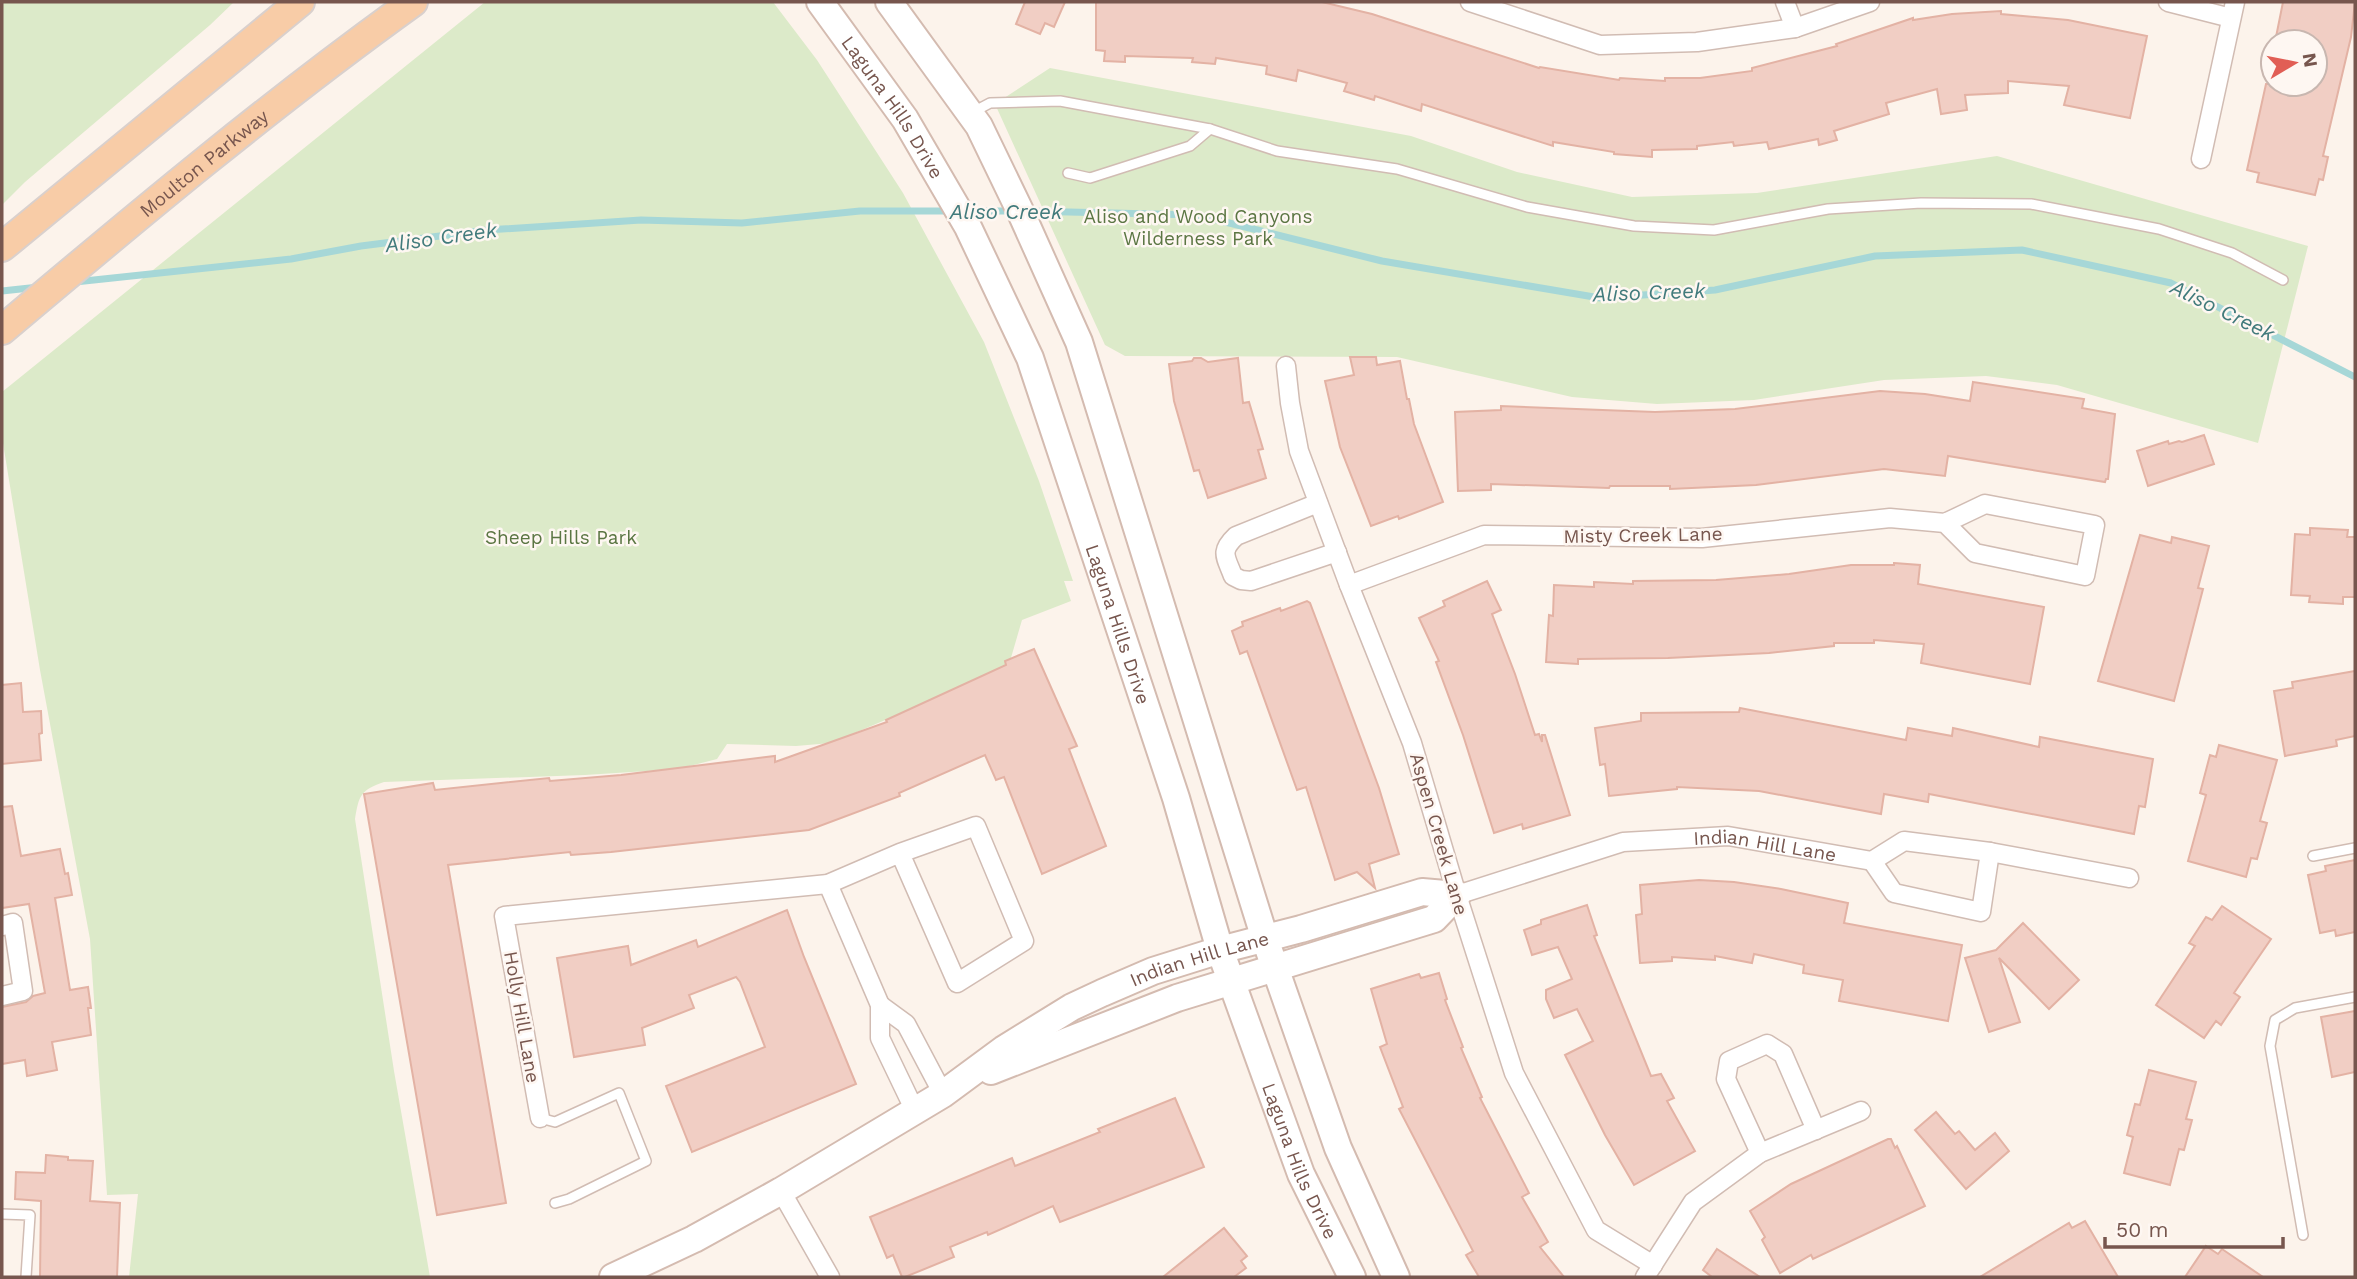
<svg xmlns="http://www.w3.org/2000/svg" width="2357" height="1279" viewBox="0 0 2357 1279" font-family="'Work Sans',sans-serif">
<style>
.green{fill:#dceac9}
.lines{fill:none;stroke-linecap:round;stroke-linejoin:round}
.stream{stroke:#a6d7d7;stroke-width:7}
.building{fill:#f1cec4;stroke:#e3b2a4;stroke-width:2}
.lane-casing{stroke:#d1bcb3;stroke-width:12}
.street-casing{stroke:#d1bcb3;stroke-width:21}
.secondary-casing{stroke:#d4bbb0;stroke-width:30}
.primary-casing{stroke:#d9d0cd;stroke-width:32}
.lane{stroke:#fff;stroke-width:9}
.street{stroke:#fff;stroke-width:18}
.secondary{stroke:#fff;stroke-width:26}
.primary{stroke:#f8cca7;stroke-width:28}
.labels{text-anchor:middle;dominant-baseline:central;stroke-width:5;stroke-linejoin:round;paint-order:stroke}
.street-label{font-size:19px;fill:#77564e;stroke:#fef7f2}
.park-label{font-size:19px;fill:#5b7643;stroke:#fef7f2}
.water-label{font-size:21px;font-style:italic;fill:#427b7c;stroke:#fef7f2}
</style>
<rect width="100%" height="100%" fill="#fcf3eb"/>
<g class="green">
<path d="M2,2H234L210,25L25,182L2,205Z"/>
<path d="M485,2H773L817,60L903,193L984,342L1039,481L1073,581H1064L1071,601L1022,620L1008,668L831,743L796,746L727,744L717,759L678,769L585,775L384,782C360,790 359,796 355,819L394,1071L430,1277H129L138,1194L107,1195L90,939L40,670L2,437V392Z"/>
<path d="M1050,68L1411,136L1517,172L1632,197L1757,193L1997,156L2308,246L2258,443L2057,385L1986,376L1884,380L1754,400L1657,404L1572,397L1397,357L1125,356L1105,345L995,104Z"/>
</g>
<g class="lines">
<g class="stream">
<path d="M967,211H1014"/>
<path d="M1026,211L1197,215L1382,261L1600,298L1715,290L1875,256L2022,250L2171,283L2355,377"/>
<path d="M75,282L291,259L361,246L487,230L641,220L742,223L860,211H951"/>
<path d="M2,291L39,287"/>
</g>
</g>
<g class="building">
<path d="M1025,2H1065L1054,27L1045,23L1040,34L1016,24Z"/>
<path d="M1096,2H1322L1372,14L1539,68L1540,67L1619,80L1620,78L1665,81V78H1700L1752,71V68L1837,46L1836,44L1913,18V20L1952,14L2001,11V14L2068,20L2147,36L2130,118L2064,105L2069,86L2008,81V93L1965,95L1967,110L1941,114L1937,89L1886,103L1889,114L1834,131L1837,140L1819,145L1818,139L1769,149L1767,142L1734,146L1733,142L1697,146V149L1652,150V157L1614,154V152L1553,142V146L1422,104L1421,111L1375,96L1374,100L1344,91L1347,83L1298,70L1296,81L1266,74L1267,66L1216,58L1215,64L1192,62L1193,58L1125,56V62L1104,61L1105,51L1096,50Z"/>
<path d="M2283,2H2355L2351,37L2323,156L2328,157L2323,180L2319,179L2315,195L2257,182L2259,173L2247,170L2266,84H2315V42H2275Z"/>
<path d="M1350,357H1376L1377,365L1400,361L1407,399H1409L1414,424L1443,502L1399,519L1398,516L1371,526L1340,447L1325,381L1354,375Z"/>
<path d="M1194,358H1201L1208,362L1238,358L1243,403L1249,402L1263,449L1258,450L1266,478L1208,498L1199,470L1194,471L1174,401L1169,364L1192,361Z"/>
<path d="M1973,382L2084,399L2082,408L2115,414L2108,479H2106L2105,482L1948,456L1945,476L1884,469L1756,485L1714,487L1670,489V486H1610L1609,488L1491,484V490L1458,491L1455,412L1501,410V406L1655,412L1735,409L1880,391L1925,394L1970,401Z"/>
<path d="M2204,435L2214,464L2148,486L2137,451L2168,441L2169,444L2179,441L2182,442Z"/>
<path d="M2310,528L2348,530L2347,537H2355V597H2343V604L2309,602L2310,596L2291,595L2295,534L2310,535Z"/>
<path d="M2140,535L2171,543L2172,537L2209,546L2198,588L2203,589L2174,701L2098,681Z"/>
<path d="M1894,563L1920,565L1918,584L2044,607L2030,684L1921,663L1924,644L1874,640V643H1834V646L1769,653L1668,658L1578,659V664L1546,662L1549,615L1553,616L1554,585L1594,587V582L1633,584V581L1716,580L1789,574L1851,565H1894Z"/>
<path d="M1487,581L1501,610L1492,614L1515,674L1535,735L1539,734L1542,742V735H1545L1570,815L1523,829L1522,824L1494,833L1463,735L1436,662L1439,661L1419,618L1445,606L1443,601Z"/>
<path d="M1307,601L1310,603L1327,648L1379,788L1399,854L1369,864L1375,888L1357,872L1335,880L1306,787L1297,790L1247,651L1240,654L1232,631L1243,626L1242,622L1280,608L1281,611Z"/>
<path d="M1034,649L1077,746L1069,749L1106,846L1042,874L1004,777L996,780L985,755L899,793L900,796L809,830L611,852L571,855L570,852L448,865L506,1203L437,1215L364,794L433,783L435,790L549,778L550,781L621,775L775,756V762L887,722L886,720L1006,665L1005,661Z"/>
<path d="M2355,671V736L2336,740L2337,746L2285,756L2274,691L2293,688L2292,682Z"/>
<path d="M21,683L23,712L41,711L42,733L39,734L41,760L2,764V685Z"/>
<path d="M1740,708L1906,740L1908,728L1952,736L1953,728L2039,747L2040,737L2153,759L2145,807L2139,806L2134,834L1929,794L1928,802L1884,794L1881,814L1759,791L1677,787V789L1609,796L1605,764L1600,765L1595,728L1641,721V713L1739,712Z"/>
<path d="M2219,745L2277,760L2260,821L2267,823L2257,859L2251,858L2246,877L2188,861L2206,795L2200,793L2210,755L2216,757Z"/>
<path d="M12,806L21,856L60,849L65,874L68,873L72,895L55,898L70,990L88,987L91,1008H88L91,1035L52,1042L57,1070L27,1076L25,1060L2,1064V1007L26,1002L33,996L45,993L29,904L2,908V807Z"/>
<path d="M2355,860V932L2336,936L2335,930L2320,933L2308,875L2326,871L2325,866Z"/>
<path d="M1699,880L1734,882L1781,889L1848,903L1844,923L1962,945L1948,1021L1839,1001L1843,980L1803,973L1804,965L1754,954L1752,963L1715,956V960L1672,957V961L1640,963L1636,915L1642,914L1640,885Z"/>
<path d="M1587,905L1597,935L1594,936L1651,1076L1661,1074L1674,1098L1667,1101L1695,1151L1634,1185L1605,1135L1565,1055L1593,1041L1577,1009L1554,1018L1546,999V990L1572,979L1558,947L1532,955L1524,930L1541,924V920Z"/>
<path d="M2222,906L2271,939L2234,993L2240,997L2221,1025L2216,1021L2204,1038L2156,1005L2195,946L2189,943L2206,917L2212,920Z"/>
<path d="M787,910L804,957L856,1084L692,1152L666,1086L765,1047L740,982L736,977L689,995L694,1008L642,1028L645,1045L574,1057L557,958L628,946L631,965L696,940L698,947Z"/>
<path d="M2023,923L2079,980L2049,1009L1999,958L2020,1022L1989,1032L1965,958L1996,950Z"/>
<path d="M1439,973L1447,999L1445,1000L1463,1047L1461,1048L1482,1097L1480,1098L1529,1193L1522,1197L1548,1242L1540,1247L1564,1277H1479L1466,1255L1473,1251L1399,1109L1403,1107L1380,1047L1387,1044L1371,989L1419,974L1421,978Z"/>
<path d="M2355,1011V1072L2332,1077L2321,1017Z"/>
<path d="M2149,1070L2196,1082L2186,1119L2192,1120L2184,1150L2179,1149L2170,1185L2124,1173L2133,1137L2127,1135L2135,1104L2140,1105Z"/>
<path d="M1175,1098L1204,1167L1060,1222L1053,1206L988,1235L987,1232L950,1247L954,1257L905,1277H902L893,1255L887,1258L870,1217L1012,1158L1015,1166L1100,1132L1098,1129Z"/>
<path d="M1936,1112L1955,1134L1959,1131L1975,1150L1995,1133L2009,1151L1966,1189L1915,1130Z"/>
<path d="M1888,1139H1891L1895,1148L1897,1146L1925,1206L1813,1259L1811,1255L1780,1273L1762,1240L1765,1237L1750,1211L1791,1184Z"/>
<path d="M46,1155L68,1157V1160L93,1161L90,1201L120,1203L117,1277H40L41,1201L15,1199L16,1172L45,1173Z"/>
<path d="M2085,1221L2118,1277H1980L2069,1223L2072,1228Z"/>
<path d="M1224,1228L1247,1256L1241,1261L1246,1268L1234,1277H1163Z"/>
<path d="M2206,1246L2218,1254L2222,1249L2263,1277H2185Z"/>
<path d="M1717,1249L1760,1277H1712L1703,1270Z"/>
</g>
<g class="lines">
<defs>
<g id="lane">
<path d="M973,112L990,103L1060,101L1210,129L1277,151L1397,169L1527,207L1634,226L1714,230L1828,209L1921,203L2031,204L2159,229L2232,253L2283,280"/>
<path d="M1068,173L1090,178L1190,146L1210,129"/>
<path d="M2313,856L2355,848"/>
<path d="M540,1118L555,1122L619,1093L646,1161L569,1199L555,1203"/>
<path d="M2,1214L30,1215L26,1277"/>
<path d="M2303,1235L2270,1046L2275,1020L2295,1008L2355,997"/>
</g>
<g id="street">
<path d="M1470,2L1600,45L1697,42L1795,28L1870,2"/>
<path d="M1785,2L1795,28"/>
<path d="M2168,2L2231,18"/>
<path d="M2201,159L2235,2"/>
<path d="M1286,366L1290,403L1299,451L1349,585L1412,743L1457,895L1514,1073L1596,1230L1653,1265"/>
<path d="M1318,503L1236,536C1219,552 1226,557 1233,576L1241,580L1251,581L1337,552"/>
<path d="M1349,585L1484,535L1702,538L1890,518L1945,523L1985,504L2095,525L2085,576L1975,553L1945,523"/>
<path d="M1872,861L1894,893L1981,912L1990,852"/>
<path d="M828,884L880,1005V1038L915,1111"/>
<path id="s1" d="M1457,895L1623,842L1728,836L1872,861L1904,841L1990,852L2129,878"/>
<path d="M2,926L13,923L23,991L2,996"/>
<path d="M880,1005L906,1024L943,1094"/>
<path d="M540,1118L504,916L828,884L900,853L976,826L1024,941L957,983L900,853"/>
<path d="M1760,1153L1726,1079L1729,1061L1767,1044L1783,1054L1816,1130"/>
<path d="M781,1191L830,1277"/>
<path d="M1645,1277L1693,1202L1760,1153L1861,1111"/>
</g>
<g id="secondary">
<path id="s2" d="M820,2L905,119L968,227L1030,358L1176,798L1220,950L1301,1174L1352,1277"/>
<path d="M889,2L979,126L1022,215L1079,342L1265,939L1338,1148L1396,1277"/>
<path d="M991,1071L1177,998L1434,919L1457,895"/>
<path id="s3" d="M613,1277L694,1239L781,1191L943,1094L1004,1049L1072,1007L1102,993L1153,971L1220,950L1301,929L1422,892L1457,895"/>
</g>
<g id="primary">
<path d="M2,247L300,2"/>
<path id="s4" d="M2,330C136,217 271,104 413,2"/>
</g>
</defs>
<use href="#lane" class="lane-casing"/>
<use href="#street" class="street-casing"/>
<use href="#secondary" class="secondary-casing"/>
<use href="#primary" class="primary-casing"/>
<use href="#lane" class="lane"/>
<use href="#street" class="street"/>
<use href="#secondary" class="secondary"/>
<use href="#primary" class="primary"/>
</g>
<g class="labels">
<g class="street-label">
<text stroke="none"><textPath href="#s2" startOffset="128">Laguna Hills Drive</textPath></text>
<text stroke="none"><textPath href="#s4" startOffset="262">Moulton Parkway</textPath></text>
<text transform="translate(1643 535) rotate(-1)">Misty Creek Lane</text>
<text stroke="none"><textPath href="#s2" startOffset="695">Laguna Hills Drive</textPath></text>
<text transform="translate(1439 834) rotate(74)">Aspen Creek Lane</text>
<text stroke="none"><textPath href="#s1" startOffset="317">Indian Hill Lane</textPath></text>
<text stroke="none"><textPath href="#s3" startOffset="670">Indian Hill Lane</textPath></text>
<text transform="translate(522 1017) rotate(80)">Holly Hill Lane</text>
<text stroke="none"><textPath href="#s2" startOffset="1262">Laguna Hills Drive</textPath></text>
</g>
<g class="park-label">
<text x="1198" y="216">Aliso and Wood Canyons<tspan x="1198" dy="22">Wilderness Park</tspan></text>
<text x="561" y="537">Sheep Hills Park</text>
</g>
<g class="water-label">
<text x="1006" y="211">Aliso Creek</text>
<text transform="translate(441 237) rotate(-8)">Aliso Creek</text>
<text transform="translate(1649 292) rotate(-2)">Aliso Creek</text>
<text transform="translate(2223 310) rotate(26)">Aliso Creek</text>
</g>
</g>
<rect width="2357" height="1279" fill="none" stroke="#77564e" stroke-width="7"/>
<g transform="translate(2294 63) rotate(80)"><circle r="33" fill="#fef7f2" stroke="#c8b7b0" stroke-width="2"/>
<path d="M0-5L12 26L0 18L-12 26Z" fill="#e15e55"/>
<text y="-10" font-size="19" font-weight="bold" text-anchor="middle" fill="#77564e">N</text>
</g>
<path d="M2105 1237v10h178v-10" fill="none" stroke="#77564e" stroke-width="3.5"/>
<text x="2116" y="1237" font-size="21" fill="#77564e" stroke="#fef7f2" stroke-width="5" paint-order="stroke">50 m</text>
</svg>
